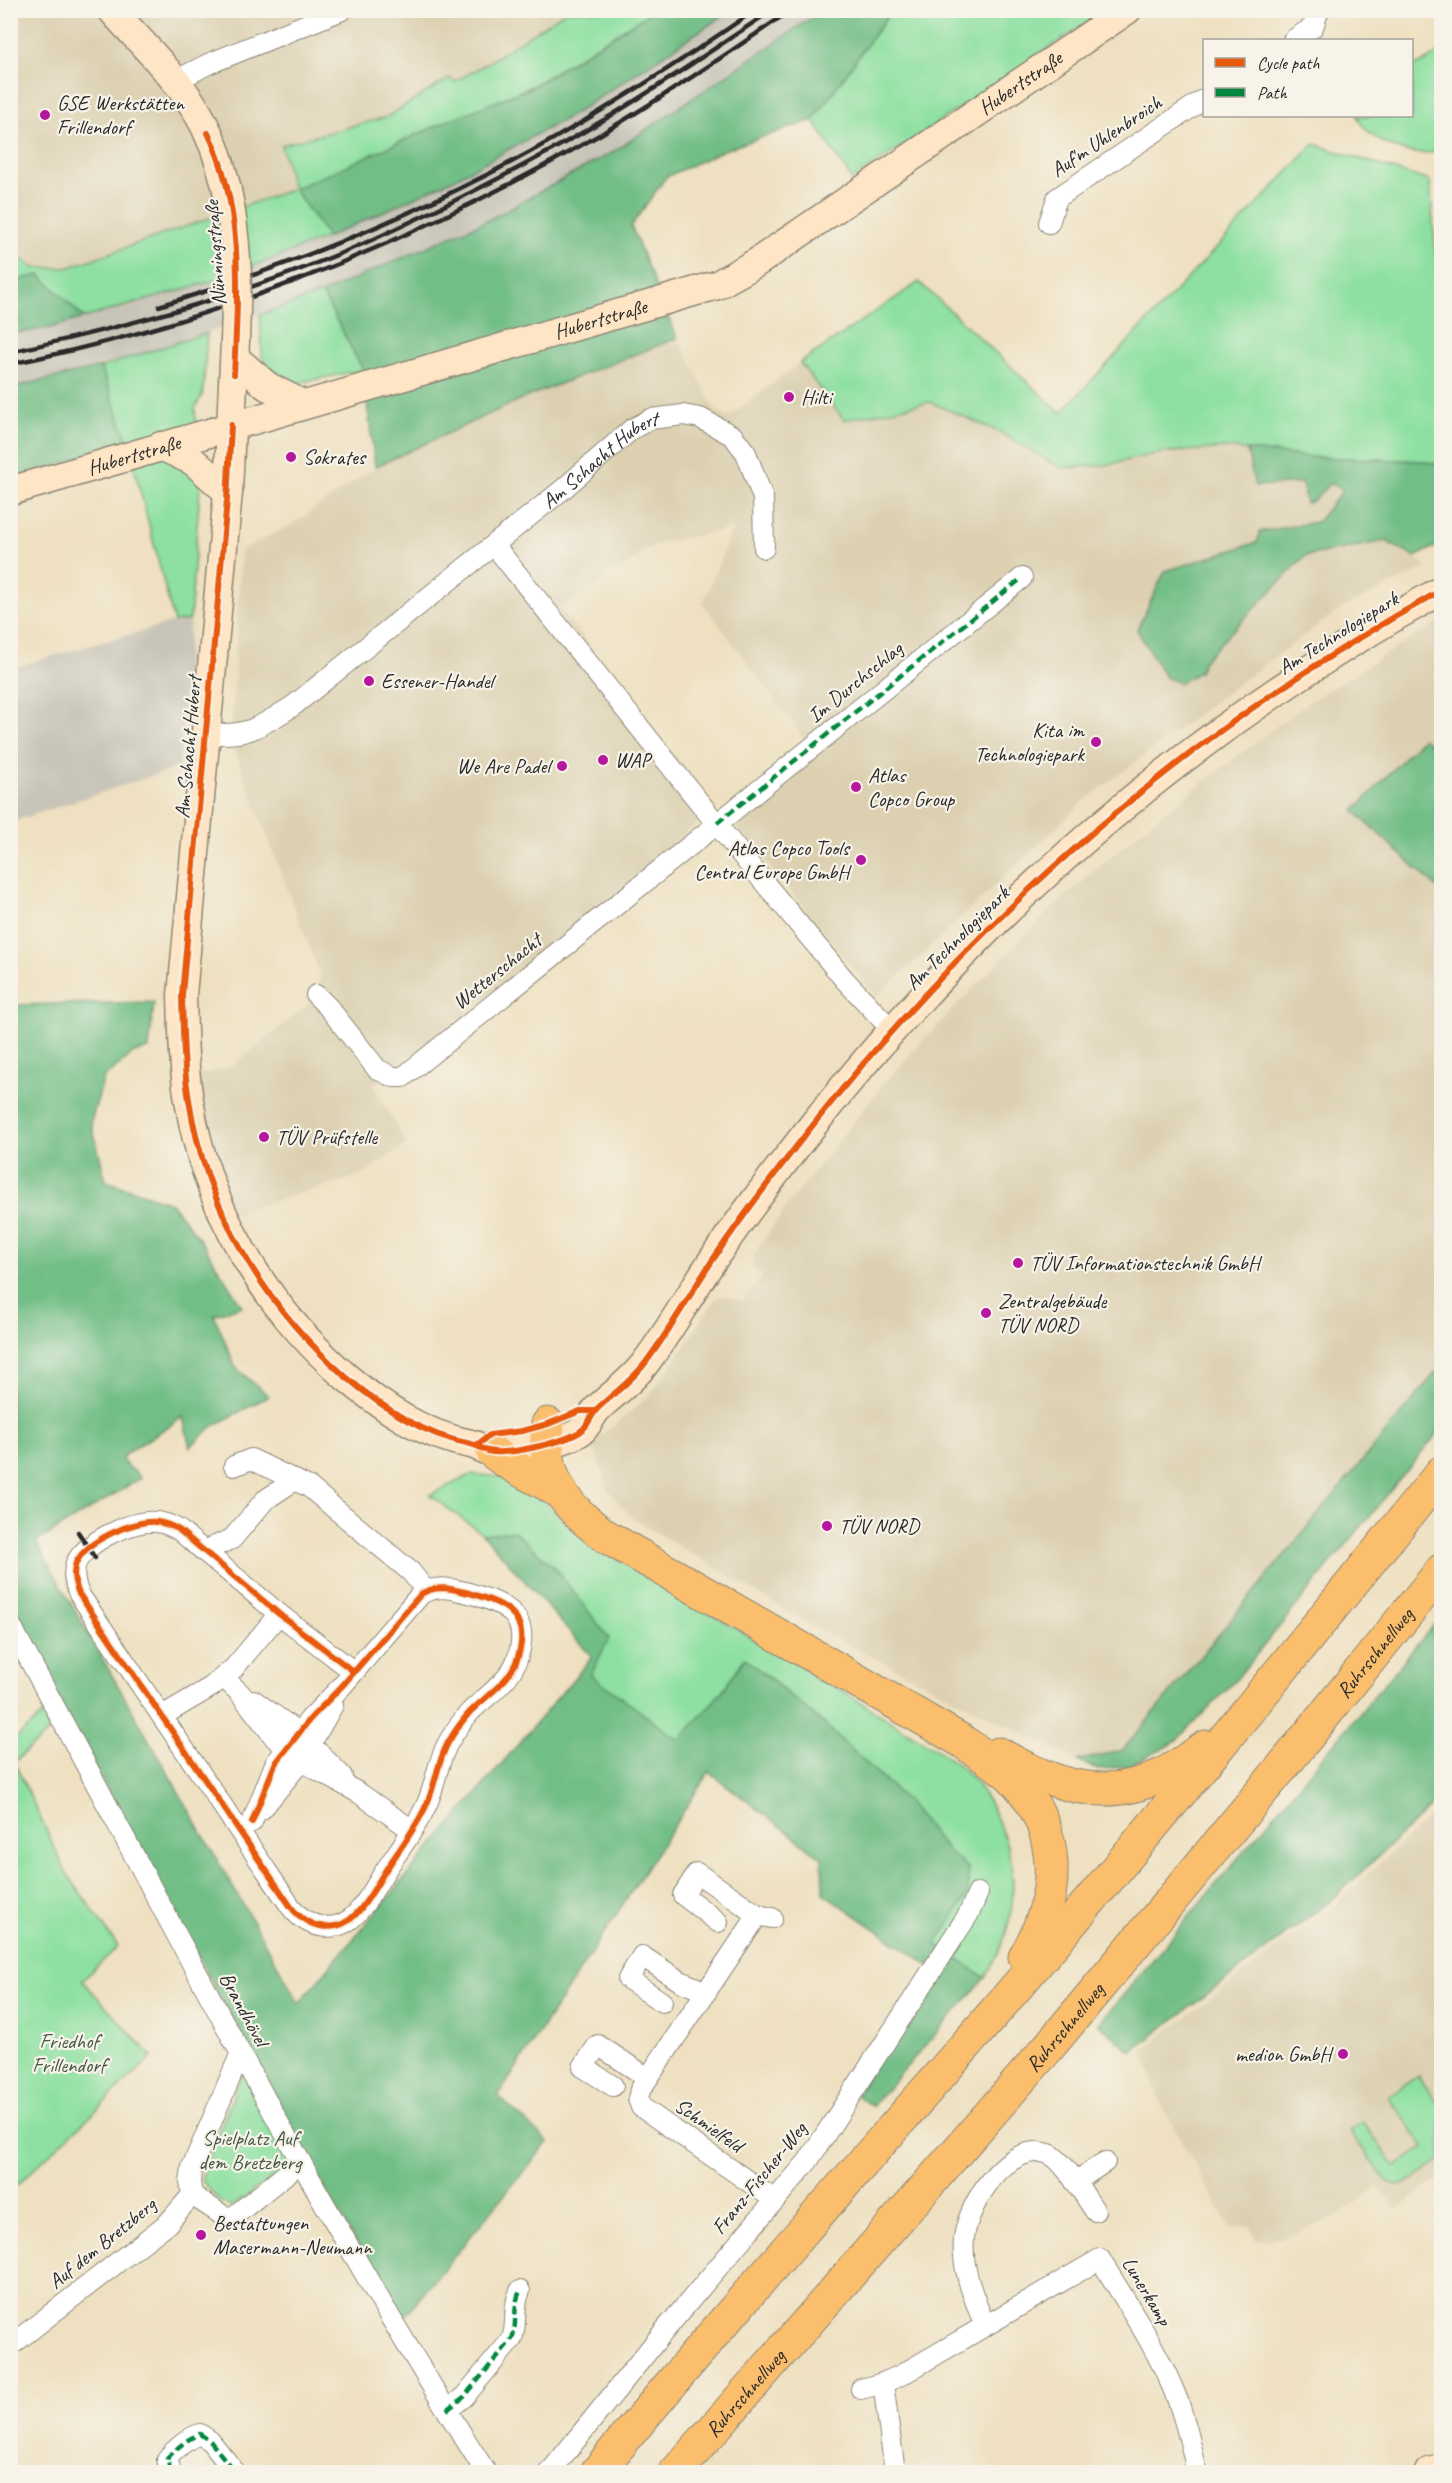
<svg xmlns="http://www.w3.org/2000/svg" width="1452" height="2483" viewBox="0 0 1452 2483" font-family="Caveat,sans-serif">
<style>
.built{fill:#dcd0b1}
.industrial{fill:#c8c4b8}
.green{fill:#8de0a1;stroke:#5c8666;stroke-width:1.5}
.forest{fill:#72be87;stroke:#4e7459;stroke-width:1.5}
.lines{fill:none;stroke-linecap:round;stroke-linejoin:round}
.street-casing{stroke:#8c8676;stroke-width:22}
.secondary-casing{stroke:#8c8676;stroke-width:31}
.highway-casing{stroke:#8c8676;stroke-width:35}
.street{stroke:#fff;stroke-width:20}
.secondary{stroke:#fde5c5;stroke-width:28}
.highway{stroke:#fabe6d;stroke-width:33}
.rail{stroke:#2b2b2b;stroke-width:4.5}
.secondary-bridge-casing{stroke:#8c8676;stroke-width:31;stroke-linecap:butt}
.secondary-bridge{stroke:#fde5c5;stroke-width:28}
.quiet{stroke:#00873e;stroke-width:4.5;stroke-dasharray:9 4.5;stroke-linecap:butt}
.cycleway-casing{stroke:#f7f3e8;stroke-width:10}
.cycleway{stroke:#e8590c;stroke-width:6}
.poi-dot{fill:#b5179e;stroke:#f7f3e8;stroke-width:2}
.labels{text-anchor:middle;dominant-baseline:central;stroke-width:4.5;stroke-linejoin:round;paint-order:stroke}
.street-label{font-size:21px;fill:#2b2b2b;stroke:#f7f3e8}
.poi-label{font-size:21px;fill:#2b2b2b;stroke:#f7f3e8;text-anchor:start}
.park-label{font-size:21px;fill:#445848;stroke:#f7f3e8}
</style>
<rect width="100%" height="100%" fill="#f7f3e8"/>
<filter id="ink" filterUnits="userSpaceOnUse"><feTurbulence type="fractalNoise" baseFrequency=".0167" numOctaves="2"/><feDisplacementMap in="SourceGraphic" scale="12" xChannelSelector="R" yChannelSelector="G"/><feConvolveMatrix kernelMatrix="1 2 1 2 8 2 1 2 1" color-interpolation-filters="sRGB"/></filter>
<filter id="wash" filterUnits="userSpaceOnUse"><feTurbulence type="fractalNoise" baseFrequency=".008" numOctaves="4" result="noise"/><feDisplacementMap in="SourceGraphic" scale="24" xChannelSelector="R" yChannelSelector="G"/><feGaussianBlur stdDeviation="1.35" result="paint"/><feColorMatrix in="noise" values="0 0 0 0 0 0 0 0 0 0 0 0 0 0 0 0 0 1.4 0 .05"/><feComposite in="paint" operator="in"/></filter>
<g filter="url(#wash)">
<rect width="100%" height="100%" fill="#eee0c0"/>
<g class="built">
<path d="M10,11H566L486,64L454,83L451,78L386,117L281,145L294,189L67,268H34L11,250Z"/>
<path d="M678,338L715,409L727,418L799,363L843,420L929,403L998,432L1061,468L1106,465L1159,453L1226,448L1247,450L1255,486L1302,483L1306,504L1314,500L1330,483L1343,490L1317,522L1259,532L1258,542L1165,572L1137,630L1146,643L1199,672L1204,660L1305,556L1386,541L1415,557L1427,567L1339,610L1228,691L1083,802L877,997L730,819L805,740L703,603L733,528L656,544L561,609L716,808L557,943L373,1085L407,1144L363,1175L230,1214L189,1074L209,1073L234,1065L317,997L320,975L231,741L241,550L295,523L375,467L526,397Z"/>
<path d="M1441,620V753L1423,739L1355,811L1441,891V1366L1123,1750L1077,1761L812,1626L631,1517L607,1489L596,1451L588,1450L589,1445L631,1412L651,1393L670,1368L715,1300L725,1295L742,1302L762,1276L754,1268L752,1261L754,1255L788,1205L881,1087L923,1040L1055,905L1149,824L1306,704Z"/>
<path d="M1441,1806V2178L1396,2209L1378,2187L1334,2218L1283,2238L1257,2241L1250,2226L1230,2228L1160,2102L1143,2050L1337,1903Z"/>
</g>
<g class="industrial">
<path d="M730,11H822L613,152L488,220L322,293L151,352L11,388V334L49,328L220,279L328,237L454,179L574,114Z"/>
<path d="M190,620L179,767L11,822V668L174,622Z"/>
</g>
<g class="green">
<path d="M566,11H653L532,86L294,189L328,237L220,279L84,318L40,275L11,281L10,250L34,268H67L293,189L281,145L387,117L450,78L454,82L486,64Z"/>
<path d="M891,11H1104L852,180L813,120Z"/>
<path d="M1441,51V150C1413,160 1370,144 1357,116H1412V67L1426,61Z"/>
<path d="M1314,144L1430,181L1441,332V465L1422,461L1311,457L1226,448L1159,453L1106,465L1061,468L999,432L930,402L844,420L800,363L919,282L1061,413Z"/>
<path d="M322,293L363,370L298,383L274,374L262,357L260,315Z"/>
<path d="M207,333L203,393L195,409L200,489L190,620L174,622L127,440L101,367Z"/>
<path d="M472,1474C483,1476 512,1476 521,1482C546,1499 566,1527 593,1544C694,1607 801,1662 901,1728C926,1744 962,1761 980,1788C1021,1851 1025,1913 985,1978L935,1944L967,1894L968,1868L947,1851L910,1804L823,1723L745,1658L721,1693L679,1741L590,1675L608,1638L555,1568L514,1532L483,1534L430,1495Z"/>
<path d="M48,1710L54,1727L14,1762L66,1872L118,1947L82,1980L152,2057L11,2191V1743Z"/>
<path d="M244,2066L297,2160L233,2206L221,2203L201,2179Z"/>
<path d="M1419,2076L1441,2107V2159C1428,2168 1404,2193 1388,2182L1349,2131L1363,2122L1395,2167L1424,2147L1388,2096Z"/>
</g>
<g class="forest">
<path d="M653,11H730L574,114L454,179L328,237L294,189L447,121L530,88Z"/>
<path d="M822,11H891L813,120L724,150L666,177L631,226L677,338L524,398L375,467L363,370L322,293L488,220L613,152Z"/>
<path d="M40,275L84,318L49,328L11,334V281Z"/>
<path d="M101,367L127,440L11,482L10,388Z"/>
<path d="M1247,450L1311,457L1422,461L1441,465V544L1415,557L1386,541L1305,556L1204,660L1199,672L1180,683L1165,677L1137,630L1165,571L1258,542L1259,532L1317,522L1343,490L1330,483L1314,500L1306,504L1302,483L1255,486Z"/>
<path d="M1423,738L1441,753V891L1354,811Z"/>
<path d="M154,1002L149,1049L134,1053L104,1077L91,1122L106,1181L171,1203L201,1241L242,1306L214,1315L236,1368L269,1396L213,1426L190,1447L183,1417L125,1454L122,1459C126,1468 136,1470 141,1478L36,1542L299,2003L592,1657L483,1534L514,1531L555,1568L609,1638L591,1675L679,1740L721,1693L745,1658L823,1723L910,1804L947,1851L968,1868V1894L936,1944L985,1978L872,2106L856,2095L934,1969L823,1893L822,1858L709,1772L498,2096L548,2142L401,2321L310,2163L11,1612L10,1005Z"/>
<path d="M1441,1366V1429L1234,1682L1174,1743L1128,1766L1098,1770L1077,1761L1123,1750Z"/>
<path d="M1441,1616V1797L1334,1898L1131,2052L1099,2024Z"/>
</g>
</g>
<g filter="url(#ink)">
<g class="lines">
<defs>
<g id="street">
<path d="M1293,40L1313,27L1319,10"/>
<path d="M175,81L208,64L342,10"/>
<path d="M1049,223L1057,198L1204,99"/>
<path d="M494,545L739,852L844,979L892,1030"/>
<path id="s1" d="M206,733C247,738 259,727 293,706L562,490L632,429L651,419L683,415L700,418L733,436L746,453L763,498L764,548"/>
<path d="M316,995L329,1008L377,1069L393,1077H403L1022,578"/>
<path d="M234,1466L251,1459L309,1487L411,1572L426,1591"/>
<path d="M203,1551L232,1539L265,1500L295,1480"/>
<path d="M10,1624C165,1909 310,2199 486,2472"/>
<path d="M223,1677L240,1693L275,1738L301,1761L359,1793L412,1830"/>
<path d="M253,1700L299,1733L342,1776"/>
<path d="M162,1716L211,1687L234,1668L279,1614"/>
<path d="M262,1809L301,1761L333,1705"/>
<path d="M252,1822L275,1764L310,1719L342,1686L421,1594C437,1584 453,1589 469,1593C499,1602 528,1611 520,1649C514,1680 491,1691 470,1712C462,1721 455,1731 449,1741C436,1763 436,1788 424,1810C414,1830 400,1849 387,1868C378,1882 369,1900 357,1913C337,1935 308,1929 291,1907L79,1594C75,1584 72,1574 76,1563C86,1541 134,1519 157,1522C165,1523 172,1526 179,1530L279,1614L354,1672"/>
<path d="M772,1918L758,1915L640,2090L638,2099L641,2107L775,2200"/>
<path d="M718,1922L683,1895L697,1873L758,1915"/>
<path d="M662,2002L628,1979L642,1956L680,1981L706,1992"/>
<path d="M613,2086L583,2067L598,2045L648,2078"/>
<path d="M1075,2182L1105,2162"/>
<path d="M192,2195L225,2217L234,2216L301,2162"/>
<path d="M985,2326C974,2298 961,2269 964,2238C968,2203 1008,2140 1049,2154C1064,2160 1086,2198 1095,2211"/>
<path d="M10,2346L168,2223L192,2195L190,2182L192,2167L240,2055"/>
<path d="M883,2383L895,2472"/>
<path d="M861,2389L883,2383L901,2375L1100,2259C1128,2305 1159,2351 1178,2401C1186,2424 1192,2449 1197,2472"/>
<path d="M447,2410L464,2397L512,2339C518,2322 512,2308 520,2291"/>
<path d="M171,2472L167,2459C174,2450 189,2437 200,2434L210,2441L235,2472"/>
<path d="M550,2472L665,2330L808,2161L968,1915L978,1893"/>
</g>
<g id="secondary">
<path d="M112,10C140,42 172,72 195,108C226,159 234,215 237,274"/>
<path d="M235,341L228,492L182,995C183,1030 183,1065 189,1100C206,1209 263,1305 346,1377C383,1408 423,1435 471,1444C477,1445 482,1449 488,1451C506,1456 566,1442 581,1431C588,1426 591,1415 598,1408C614,1393 632,1381 646,1362C671,1329 691,1292 714,1258C746,1211 782,1164 817,1120C990,903 1198,724 1442,590"/>
<path d="M235,358L267,386L302,404"/>
<path d="M161,446L193,461L228,492"/>
<path id="s2" d="M10,491L717,285L756,263L1127,10"/>
<path d="M1429,2472L1442,2469"/>
</g>
<g id="highway">
<path d="M548,1424C541,1479 565,1507 607,1537L962,1741C978,1753 997,1763 1011,1776C1063,1829 1061,1896 1025,1957"/>
<path d="M493,1452C512,1469 538,1477 559,1492"/>
<path d="M999,1754C1051,1784 1104,1804 1162,1775C1177,1767 1192,1756 1206,1747"/>
<path d="M597,2472C725,2317 860,2167 993,2014C1146,1837 1294,1655 1442,1472"/>
<path id="s3" d="M676,2472L1047,2049L1293,1754L1442,1570"/>
</g>
</defs>
<use href="#street" class="street-casing"/>
<use href="#secondary" class="secondary-casing"/>
<use href="#highway" class="highway-casing"/>
<use href="#street" class="street"/>
<use href="#secondary" class="secondary"/>
<use href="#highway" class="highway"/>
<g class="rail">
<path d="M159,306C288,267 413,216 532,151C609,108 683,60 755,10"/>
<path d="M10,352C134,325 258,291 374,239C450,204 525,167 597,124C656,89 714,49 772,10"/>
<path d="M10,364C220,322 416,241 601,134C666,96 729,53 791,10"/>
<path d="M78,1532L95,1558"/>
</g>
<defs>
<path id="secondary-bridge" d="M235,341L237,274"/>
</defs>
<use href="#secondary-bridge" class="secondary-bridge-casing"/>
<use href="#secondary-bridge" class="secondary-bridge"/>
<g class="quiet">
<path d="M717,823L1022,578"/>
<path d="M447,2410L464,2397L512,2339C518,2322 512,2308 520,2291"/>
<path d="M171,2472L167,2459C174,2450 189,2437 200,2434L210,2441L235,2472"/>
</g>
<defs>
<g id="cycleway">
<path d="M208,133C244,207 238,293 234,374"/>
<path d="M231,425L227,500L182,995C183,1030 183,1065 189,1100C206,1209 263,1305 346,1377C383,1408 423,1435 471,1444C477,1445 482,1449 488,1451C506,1456 566,1442 581,1431C588,1426 591,1415 598,1408C614,1393 632,1381 646,1362C671,1329 691,1292 714,1258C746,1211 782,1164 817,1120C990,903 1198,724 1442,590"/>
<path d="M477,1445L490,1435L522,1431L548,1424L580,1411H594"/>
<path d="M252,1822L275,1764L310,1719L342,1686L421,1594C437,1584 453,1589 469,1593C499,1602 528,1611 520,1649C514,1680 491,1691 470,1712C462,1721 455,1731 449,1741C436,1763 436,1788 424,1810C414,1830 400,1849 387,1868C378,1882 369,1900 357,1913C337,1935 308,1929 291,1907L79,1594C75,1584 72,1574 76,1563C86,1541 134,1519 157,1522C165,1523 172,1526 179,1530L279,1614L354,1672"/>
</g>
</defs>
<use href="#cycleway" class="cycleway-casing"/>
<use href="#cycleway" class="cycleway"/>
</g>
</g>
<g class="poi-dot">
<circle cx="45" cy="115" r="6"/>
<circle cx="789" cy="397" r="6"/>
<circle cx="291" cy="457" r="6"/>
<circle cx="369" cy="681" r="6"/>
<circle cx="1096" cy="742" r="6"/>
<circle cx="603" cy="760" r="6"/>
<circle cx="562" cy="766" r="6"/>
<circle cx="856" cy="787" r="6"/>
<circle cx="861" cy="860" r="6"/>
<circle cx="264" cy="1137" r="6"/>
<circle cx="1018" cy="1263" r="6"/>
<circle cx="986" cy="1313" r="6"/>
<circle cx="827" cy="1526" r="6"/>
<circle cx="1343" cy="2054" r="6"/>
<circle cx="201" cy="2235" r="6"/>
</g>
<g class="labels">
<g class="street-label">
<text stroke="none"><textPath href="#s2" startOffset="1101">Hubertstraße</textPath></text>
<text transform="translate(1106 136) rotate(-34)">Auf'm Uhlenbroich</text>
<text transform="translate(215 253) rotate(-94)">Nünningstraße</text>
<text stroke="none"><textPath href="#s2" startOffset="615">Hubertstraße</textPath></text>
<text stroke="none"><textPath href="#s2" startOffset="129">Hubertstraße</textPath></text>
<text stroke="none"><textPath href="#s1" startOffset="488">Am Schacht Hubert</textPath></text>
<text transform="translate(1338 633) rotate(-32)">Am Technologiepark</text>
<text transform="translate(855 682) rotate(-39)">Im Durchschlag</text>
<text transform="translate(188 747) rotate(-85)">Am Schacht Hubert</text>
<text transform="translate(957 938) rotate(-45)">Am Technologiepark</text>
<text transform="translate(497 971) rotate(-39)">Wetterschacht</text>
<text stroke="none"><textPath href="#s3" startOffset="1077">Ruhrschnellweg</textPath></text>
<text transform="translate(244 2009) rotate(62)">Brandhövel</text>
<text stroke="none"><textPath href="#s3" startOffset="591">Ruhrschnellweg</textPath></text>
<text transform="translate(709 2125) rotate(35)">Schmielfeld</text>
<text transform="translate(759 2178) rotate(-51)">Franz-Fischer-Weg</text>
<text transform="translate(102 2243) rotate(-39)">Auf dem Bretzberg</text>
<text transform="translate(1147 2291) rotate(59)">Lunerkamp</text>
<text stroke="none"><textPath href="#s3" startOffset="105">Ruhrschnellweg</textPath></text>
</g>
<g class="poi-label">
<text x="57" y="103">GSE Werkstätten<tspan x="57" dy="24">Frillendorf</tspan></text>
<text x="801" y="397">Hilti</text>
<text x="303" y="457">Sokrates</text>
<text x="381" y="681">Essener-Handel</text>
<text x="1084" y="730" text-anchor="end">Kita im<tspan x="1084" dy="24">Technologiepark</tspan></text>
<text x="615" y="760">WAP</text>
<text x="550" y="766" text-anchor="end">We Are Padel</text>
<text x="868" y="775">Atlas<tspan x="868" dy="24">Copco Group</tspan></text>
<text x="849" y="848" text-anchor="end">Atlas Copco Tools<tspan x="849" dy="24">Central Europe GmbH</tspan></text>
<text x="276" y="1137">TÜV Prüfstelle</text>
<text x="1030" y="1263">TÜV Informationstechnik GmbH</text>
<text x="998" y="1301">Zentralgebäude<tspan x="998" dy="24">TÜV NORD</tspan></text>
<text x="839" y="1526">TÜV NORD</text>
<text x="1331" y="2054" text-anchor="end">medion GmbH</text>
<text x="213" y="2223">Bestattungen<tspan x="213" dy="24">Masermann-Neumann</tspan></text>
</g>
<g class="park-label">
<text x="69" y="2041">Friedhof<tspan x="69" dy="24">Frillendorf</tspan></text>
<text x="250" y="2138">Spielplatz Auf<tspan x="250" dy="24">dem Bretzberg</tspan></text>
</g>
</g>
<rect width="1452" height="2483" fill="none" stroke="#f7f3e8" stroke-width="36"/>
<rect x="1203" y="39" width="210" height="78" fill="#f7f3e8" stroke="#a5a39c" stroke-width="1.5"/>
<rect x="1215" y="58" width="30" height="9" fill="#e8590c" stroke="#a5a39c" stroke-width="1.5"/>
<text x="1257" y="69" font-size="18" fill="#2b2b2b">Cycle path</text>
<rect x="1215" y="88" width="30" height="9" fill="#00873e" stroke="#a5a39c" stroke-width="1.5"/>
<text x="1257" y="99" font-size="18" fill="#2b2b2b">Path</text>
</svg>
